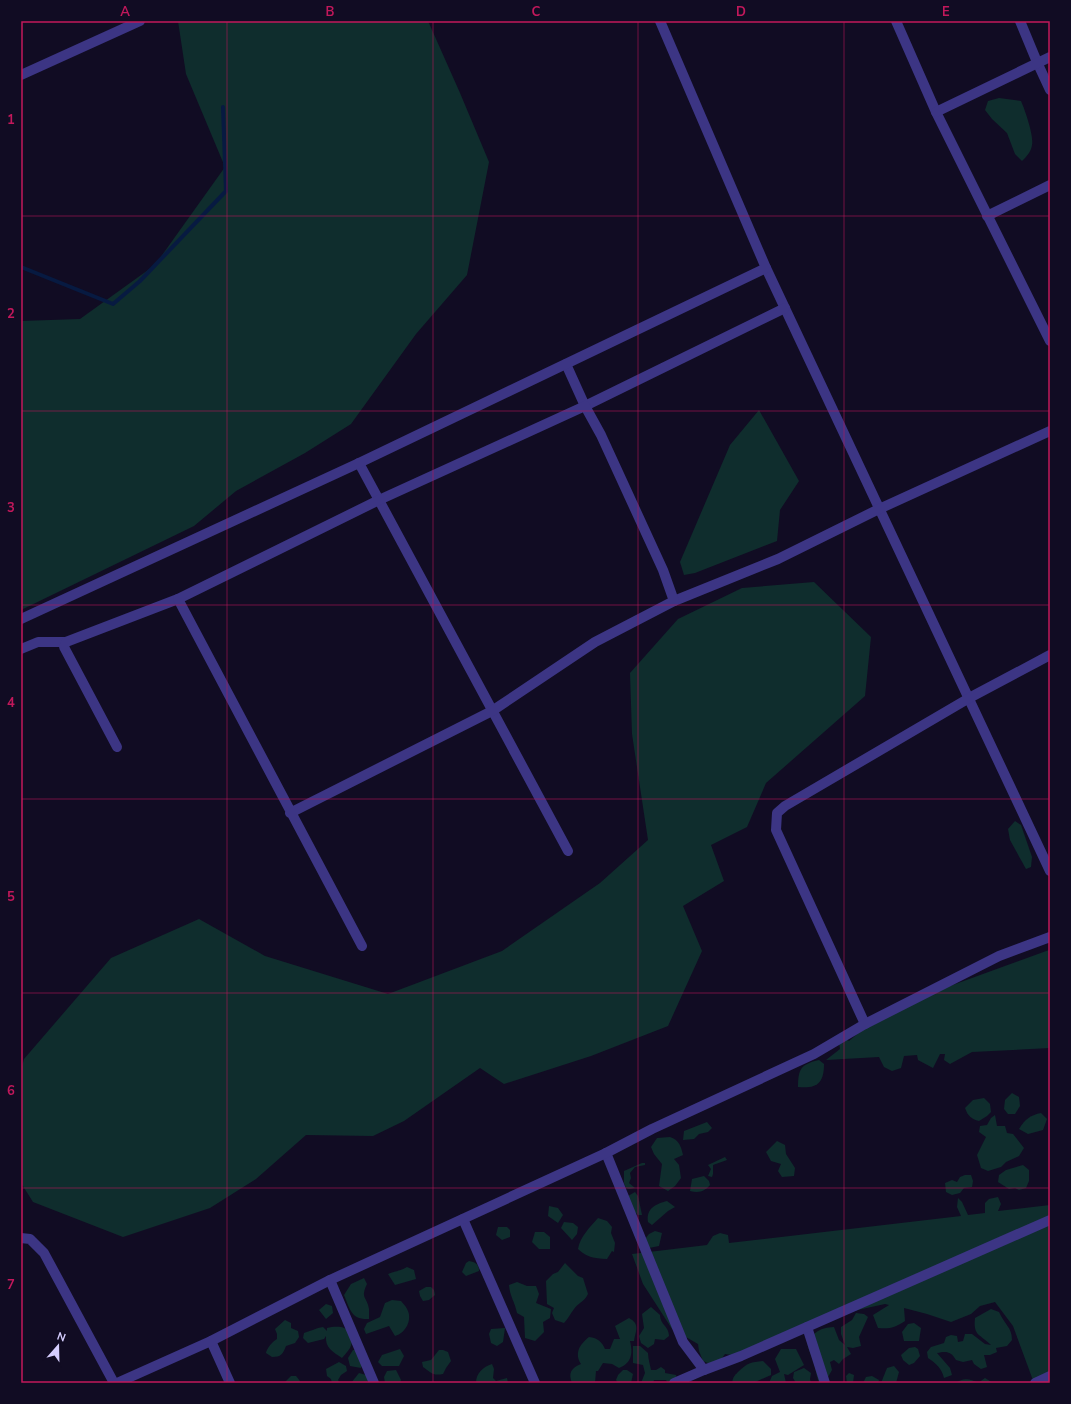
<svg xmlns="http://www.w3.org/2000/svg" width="1071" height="1404" viewBox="0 0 1071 1404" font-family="'Nunito Sans',sans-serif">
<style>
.green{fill:#0f2d2d}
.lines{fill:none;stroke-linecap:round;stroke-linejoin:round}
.stream{stroke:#071a41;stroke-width:4}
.minor{stroke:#3c3584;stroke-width:10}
.grid{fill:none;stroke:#c2185b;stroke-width:1;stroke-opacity:0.55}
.neatline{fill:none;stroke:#c2185b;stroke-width:1.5}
.grid-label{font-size:13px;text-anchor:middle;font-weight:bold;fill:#c2185b}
</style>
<rect width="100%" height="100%" fill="#110c23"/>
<g class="green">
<path d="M178,21H428L460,93L489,162L467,275L416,334L351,424L305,453L236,491L194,526L21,610V321L80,319L155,265L225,167L186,74Z"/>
<path d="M999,98L1021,101C1025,110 1034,136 1032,145C1031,152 1027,156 1022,161L1015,154L1007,133L992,119L985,110L988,101Z"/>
<path d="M759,410L799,481L780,510L777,541L695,573L684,575L680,562L730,445Z"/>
<path d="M814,582L871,637L865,696L766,783L747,827L711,845L724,881L683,906L702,951L668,1026L591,1056L504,1084L480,1068L404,1121L373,1136L306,1135L256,1179L210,1208L123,1237L33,1202L21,1183V1070L24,1059L111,958L199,919L265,956L388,994L502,951L600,883L648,840L632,734L630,673L678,619L742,588Z"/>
<path d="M1015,821L1021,825L1032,857L1031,867L1026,869L1010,840L1008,829Z"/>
<path d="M1049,950L1050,1048L972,1052L950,1064L944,1060L945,1054H940L933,1068L918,1060L917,1055L904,1056L901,1068L892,1071L884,1067L879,1057L826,1060L840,1049L839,1042L845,1039L849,1041L881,1014L950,986Z"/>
<path d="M819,1060L824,1064C824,1083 817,1089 798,1087C798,1069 801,1064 819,1060Z"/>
<path d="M1012,1093L1019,1097L1020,1106L1015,1114H1008L1004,1109L1005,1100Z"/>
<path d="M984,1098L990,1104L991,1112L987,1116L979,1121C971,1119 968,1116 965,1108L973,1100Z"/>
<path d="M1041,1113L1047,1119L1043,1130L1028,1134L1019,1129C1025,1119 1031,1115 1041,1113Z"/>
<path d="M995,1115L997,1126H1005L1007,1133L1013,1134L1024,1148L1019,1156L1006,1162L1001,1167L988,1171L981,1168L977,1155L986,1137L979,1132L980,1126L987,1125L991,1118Z"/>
<path d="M707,1122L712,1128L708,1132L699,1134L694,1139L683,1140L684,1131Z"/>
<path d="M670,1137C679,1140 681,1146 683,1155L674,1159L679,1165L681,1178L675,1186L668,1191L659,1186L662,1164L654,1154L651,1147L657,1138Z"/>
<path d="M777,1141L785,1145L786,1154L795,1168L794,1176L782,1177L778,1171L781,1164L771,1161L766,1152Z"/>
<path d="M725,1157L727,1160L713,1165V1174L712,1177L708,1176L711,1169L708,1165Z"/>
<path d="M642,1163H645V1165L635,1167L630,1173L631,1178L629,1183L635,1188L629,1189L626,1188L624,1183V1171Z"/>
<path d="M1023,1165L1029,1170V1181L1026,1188L1019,1190L1015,1188L1009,1189L998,1182L999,1175L1006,1170Z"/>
<path d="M965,1175H971L973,1181L972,1187L964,1188L960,1193L952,1195L946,1192L945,1183L952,1180L957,1182L960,1177Z"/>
<path d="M704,1176L709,1181L710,1185C704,1192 699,1193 690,1191L692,1179Z"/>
<path d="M635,1192L638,1196L642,1215H638L631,1208L628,1196Z"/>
<path d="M998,1197L1001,1204L998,1211L1050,1205V1383H1034L1013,1326L995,1302L980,1306L971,1314L951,1322L927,1314L904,1308L905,1321C894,1328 890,1329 878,1328L873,1315L889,1305L885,1304L862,1309L824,1319L732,1355L725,1354L720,1361L710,1364L703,1361L699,1351L698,1344L672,1329L643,1284L632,1254L707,1245L713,1236L720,1233L728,1235L729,1243L961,1216L957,1207L958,1198L962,1202L968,1215L985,1213V1203L989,1199Z"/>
<path d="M667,1201L675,1207L668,1211L652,1225L648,1222C646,1208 656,1204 667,1201Z"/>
<path d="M549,1206L558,1208L563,1215L558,1223L548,1216Z"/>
<path d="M598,1218L607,1221L612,1227L611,1233L615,1243L614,1252L612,1251L607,1259C593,1258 588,1258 578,1249C580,1237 590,1227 598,1218Z"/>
<path d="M564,1222L573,1223L578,1227L577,1234L572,1240L561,1228Z"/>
<path d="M498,1227H507L510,1230V1237L502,1240L496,1235Z"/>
<path d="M655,1231L662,1233L659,1246L649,1248L645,1239L649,1234Z"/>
<path d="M535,1232H544L550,1237V1249H539L532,1242Z"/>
<path d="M469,1261C475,1262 479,1264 479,1271L466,1276L462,1272L466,1263Z"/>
<path d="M565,1263L578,1276L583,1278L588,1294C584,1302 578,1303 574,1309C570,1314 568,1319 564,1323L555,1320L552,1313L554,1308L547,1304L546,1281L553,1274L558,1272Z"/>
<path d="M407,1267L414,1270L416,1279L395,1285L388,1274C395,1271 401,1271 407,1267Z"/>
<path d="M364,1278L367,1284C360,1299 367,1296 369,1309C369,1312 369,1315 369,1319C351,1320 350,1309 344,1295L351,1284Z"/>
<path d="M517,1282L527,1286H536L539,1294L536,1303L551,1309L550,1318L543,1322L544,1332L535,1341L525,1338L524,1317L517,1313C515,1302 510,1297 509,1285Z"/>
<path d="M426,1287H431L434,1290L435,1295L429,1300L423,1301L420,1296L419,1291Z"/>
<path d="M392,1300L401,1301C403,1304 406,1306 407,1309C413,1319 406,1333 395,1336L389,1326L366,1334L364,1329L367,1323L380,1317L385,1303Z"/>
<path d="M326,1304L332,1306L333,1313L326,1319L319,1310Z"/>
<path d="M651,1307L660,1315C660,1325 669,1326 669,1336L664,1340L655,1339L654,1344L648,1348L641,1343L639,1336L644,1328L642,1314Z"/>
<path d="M991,1309L999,1312C1004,1324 1012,1327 1012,1340L1007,1346L996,1348L997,1352L990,1355H984L987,1367L981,1369L974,1364L972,1360L963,1362L956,1360C951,1351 946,1351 937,1353L950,1368L952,1375L944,1378C942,1369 936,1363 928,1358L927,1352L931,1347L944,1343L946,1337L951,1335L957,1336L958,1342L963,1341L965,1334H972L985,1344L991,1345C980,1334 973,1336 975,1318Z"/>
<path d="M856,1313L864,1314L868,1317L859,1337L861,1346L853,1348L847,1347L851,1354L843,1359L839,1364L834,1360L830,1362L832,1370L828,1377L819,1383C817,1377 816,1373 815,1367C814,1358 808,1352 807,1341C817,1331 819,1328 834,1327L839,1340L845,1345L841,1334V1327L852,1320Z"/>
<path d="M629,1318C640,1324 636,1330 634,1341H630C633,1353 632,1363 619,1368L612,1364L603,1363L598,1371H596L595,1383H572C568,1373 571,1368 581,1364C574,1353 580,1344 589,1337C598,1338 602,1342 605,1349H610L614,1339H620L615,1326Z"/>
<path d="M285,1320L291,1323V1328L298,1331L299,1337L295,1343L286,1346C283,1354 281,1357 272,1357L266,1353C267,1348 272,1342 277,1339V1334L275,1329Z"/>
<path d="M914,1323L921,1328L919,1341H904L902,1332L908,1324Z"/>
<path d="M323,1327L327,1331V1328C332,1327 339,1326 344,1328C347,1329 349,1332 350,1335C355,1345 348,1351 342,1358C333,1352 325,1348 326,1336L324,1339L308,1343L303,1338L304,1333C311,1331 316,1328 323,1327Z"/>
<path d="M505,1328L503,1342L497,1346L491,1343L489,1334L491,1329Z"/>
<path d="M633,1346H640L648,1353C648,1358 650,1365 651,1370H656L661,1367L665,1370V1373L676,1375L677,1380L668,1383L666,1380H654L653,1383H641L645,1373L643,1365L633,1363Z"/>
<path d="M915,1347L918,1349L920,1356L914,1363L909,1365L903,1360L901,1355L909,1348Z"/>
<path d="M364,1349L366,1355L361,1368L350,1366L348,1358L353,1350Z"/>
<path d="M400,1349L404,1356L399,1366H382L378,1362L382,1355Z"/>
<path d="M781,1349H796L804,1365L788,1375L784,1374L786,1383H769L772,1376L780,1372L775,1359Z"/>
<path d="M439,1350H443L448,1352L451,1361L446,1368L443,1374C432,1376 432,1373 423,1367L422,1362L431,1360Z"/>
<path d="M763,1361L771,1369V1375L753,1383H732C733,1377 734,1376 738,1372C747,1363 751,1362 763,1361Z"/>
<path d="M339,1362L346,1366L347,1371L341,1375L338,1380L340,1383H332L331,1379L327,1376L326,1369Z"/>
<path d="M492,1364L494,1369L493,1378L496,1381L507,1378L508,1383H476C476,1373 483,1367 492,1364Z"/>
<path d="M894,1366L899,1372L896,1383H881L887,1368Z"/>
<path d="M804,1368L811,1373L810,1379L811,1383H796L793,1378L794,1372Z"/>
<path d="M396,1370L401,1380L400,1383H385L384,1377L387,1371Z"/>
<path d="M623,1370H627L633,1374L631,1383H618L616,1380L618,1375Z"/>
<path d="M359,1373L366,1375L368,1380L367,1383H351Z"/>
<path d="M849,1373L854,1375L853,1383H847L846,1376Z"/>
<path d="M291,1376H296L300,1381L299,1383H284Z"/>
<path d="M872,1376L879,1380L878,1383H863L866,1377Z"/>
<path d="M985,1378L993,1383H956C963,1377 971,1379 978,1383Z"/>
</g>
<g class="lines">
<path class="stream" d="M21,267L113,304L140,281L226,191L223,107"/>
<g class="minor">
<path d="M896,21L936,112L1050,341"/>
<path d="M1020,21L1037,62L1050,90"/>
<path d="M21,75L140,21"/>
<path d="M936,112L1050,57"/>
<path d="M987,216L1050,185"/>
<path d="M766,268L1050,871"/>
<path d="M566,364L585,406L785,308"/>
<path d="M359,463L568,851"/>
<path d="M674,601L778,559L879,509L1050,431"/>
<path d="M21,619L359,463L766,268L660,21"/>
<path d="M21,649L38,642H66"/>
<path d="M117,747L64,647L66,642L178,599"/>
<path d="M290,813L492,711L595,642L674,601L663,570L601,435L585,406L379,500L178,599L362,946"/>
<path d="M865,1024L776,830L777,813L785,806L971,697L1050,655"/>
<path d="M606,1153L683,1342L704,1370"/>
<path d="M463,1219L535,1383"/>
<path d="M21,1238L30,1239L44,1253L114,1383"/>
<path d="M330,1280L374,1383"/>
<path d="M807,1327L825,1383"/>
<path d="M211,1341L230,1383"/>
<path d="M117,1383L211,1341L330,1280L606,1153L652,1129L814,1054L865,1024L999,956L1050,937"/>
<path d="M674,1383L704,1370L741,1356L1050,1220"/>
<path d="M1035,1383L1050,1376"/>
</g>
</g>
<path class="grid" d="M227,21V1383M433,21V1383M638,21V1383M844,21V1383M21,216H1050M21,411H1050M21,605H1050M21,799H1050M21,993H1050M21,1188H1050"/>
<rect width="1071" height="1404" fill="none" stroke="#110c23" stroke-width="44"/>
<g transform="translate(58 1346) rotate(20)" stroke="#110c23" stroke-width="3" paint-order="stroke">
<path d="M0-3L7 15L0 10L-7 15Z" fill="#d6ceff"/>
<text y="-6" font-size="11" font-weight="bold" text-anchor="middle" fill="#d6ceff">N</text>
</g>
<rect x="22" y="22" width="1027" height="1360" class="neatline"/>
<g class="grid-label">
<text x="125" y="16">A</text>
<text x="330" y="16">B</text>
<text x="536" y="16">C</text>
<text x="741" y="16">D</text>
<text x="946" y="16">E</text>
<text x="11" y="124">1</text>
<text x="11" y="318">2</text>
<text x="11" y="512">3</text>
<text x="11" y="707">4</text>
<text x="11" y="901">5</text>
<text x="11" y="1095">6</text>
<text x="11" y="1289">7</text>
</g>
</svg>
